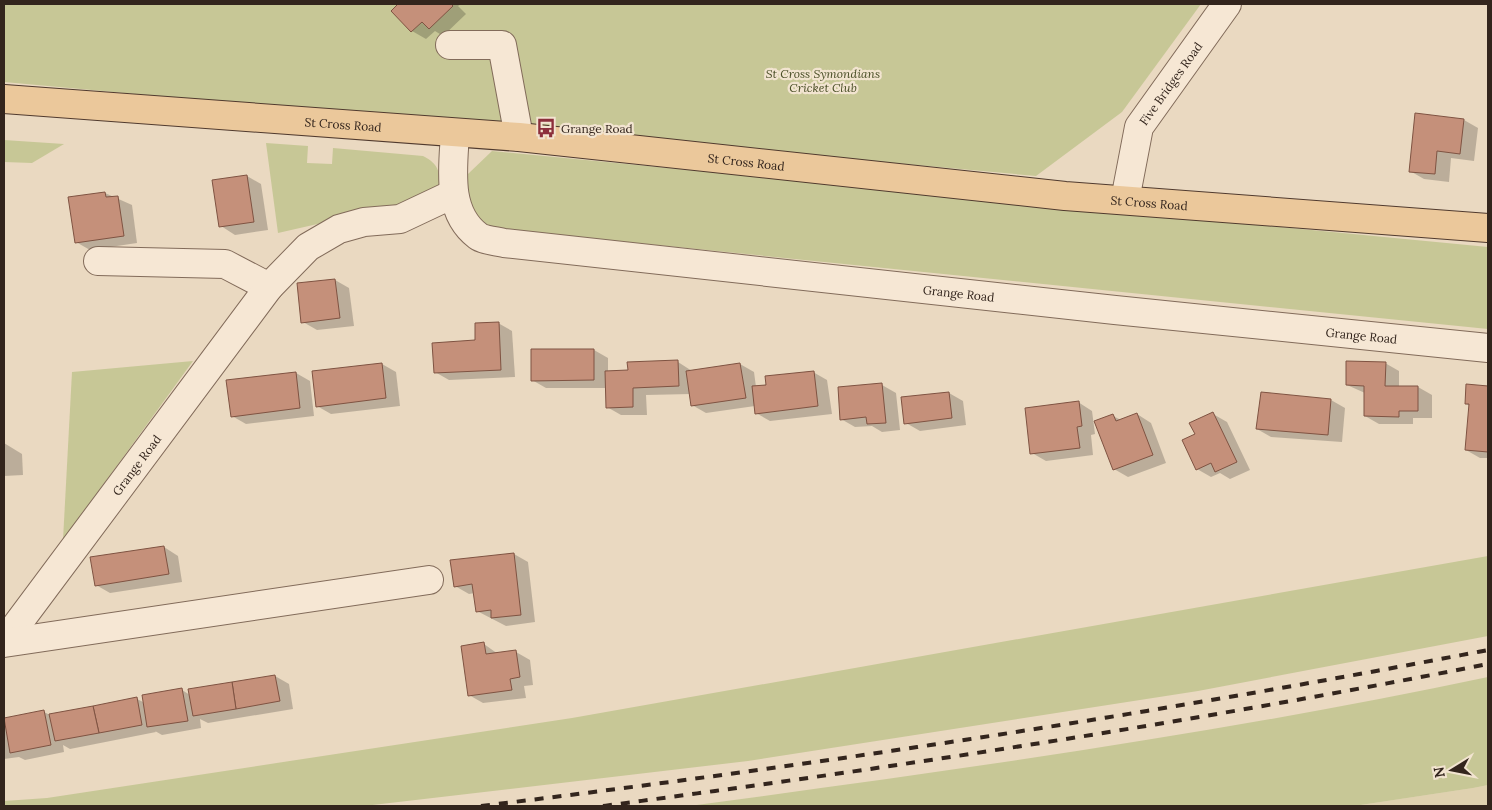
<svg xmlns="http://www.w3.org/2000/svg" width="1492" height="810" viewBox="0 0 1492 810" font-family="Lora,serif">
<style>
.farmland{fill:#dfd1af}
.green{fill:#c7c796}
.shadow{fill:#0003}
.building{fill:#c5907a;stroke:#7f5342}
.lines{fill:none;stroke-linecap:round;stroke-linejoin:round}
.minor-casing{stroke:#826b5a;stroke-width:30}
.major-casing{stroke:#503a2e;stroke-width:30}
.minor{stroke:#f6e7d4;stroke-width:28}
.major{stroke:#ebc89b;stroke-width:28}
.rail{stroke:#33251d;stroke-width:4;stroke-dasharray:9 9;stroke-linecap:butt}
.labels{text-anchor:middle;dominant-baseline:central;stroke-width:4.5;stroke-linejoin:round;paint-order:stroke}
.park-label{font-size:12px;font-style:italic;fill:#494e26;stroke:#f2e4d0}
.street-label{font-size:12px;fill:#33251d;stroke:#f2e4d0}
.poi-label{font-size:12px;fill:#33251d;stroke:#f2e4d0;text-anchor:start}
</style>
<rect width="100%" height="100%" fill="#ead9c1"/>
<path class="farmland" d="M1488,785V806H1354L1473,788Z"/>
<g class="green">
<path d="M4,4H1201L1122,112L1036,176L4,82Z"/>
<path d="M4,140L64,144L32,163L4,162Z"/>
<path d="M266,143L308,146L307,163L332,164L333,148L423,156C439,164 440,172 440,189L427,199L278,233Z"/>
<path d="M492,151L1488,247V329L498,229L482,223L464,195L468,174Z"/>
<path d="M193,361L63,540L72,372Z"/>
<path d="M1488,556V636L1198,691L748,761L364,806H4V801L47,798L572,718Z"/>
<path d="M1488,677V785L1473,788L1354,806H689C957,770 1224,733 1488,677Z"/>
</g>
<g class="shadow">
<path d="M400,4H461L458,6L466,14L443,36L435,31L426,39L412,31L392,11Z"/>
<path d="M1464,120L1478,128L1474,161L1451,158L1449,182L1424,179L1410,171Z"/>
<path d="M247,176L261,184L268,230L235,235L221,226Z"/>
<path d="M105,193L132,205L137,243L90,250L76,242Z"/>
<path d="M335,280L349,288L354,326L317,330L303,322L298,284Z"/>
<path d="M498,323L512,331L515,377L449,380L435,372Z"/>
<path d="M594,350L608,358V372H629L678,362L692,371L740,364L754,372L756,387L813,372L827,380L832,414L770,421L756,413L755,406L706,413L692,405L691,394L646,395L647,415H621L607,407L606,388H546L532,380Z"/>
<path d="M1385,363L1399,371V387H1418L1432,395V418H1413V424H1379L1365,416V393L1347,385Z"/>
<path d="M382,364L396,372L400,406L331,414L317,406Z"/>
<path d="M296,373L310,381L314,416L246,424L232,416Z"/>
<path d="M882,385L896,393L900,430L882,432L872,426L855,427L841,419L839,388Z"/>
<path d="M1468,386L1488,387V458H1480L1466,450L1470,406L1466,404Z"/>
<path d="M949,393L963,401L966,425L920,431L906,423Z"/>
<path d="M1331,400L1345,408L1342,442L1271,437L1257,429Z"/>
<path d="M1078,402L1092,411L1095,434L1091,435L1093,455L1046,461L1032,453Z"/>
<path d="M1137,414L1151,423L1166,463L1128,477L1114,469L1113,416L1121,420Z"/>
<path d="M1213,414L1227,422L1250,470L1230,479L1220,473L1211,477L1197,469L1196,435Z"/>
<path d="M4,443L22,454L23,475L4,476Z"/>
<path d="M164,547L178,556L182,582L110,593L96,585Z"/>
<path d="M514,554L528,562L535,622L506,626L477,611L475,593L469,594L455,586Z"/>
<path d="M484,644L498,654L516,652L530,660L533,685L524,686L526,698L483,703L469,695Z"/>
<path d="M275,676L289,684L293,709L208,723L200,719L201,728L162,735L155,731L156,732L70,749L63,745L64,752L25,760L19,757L4,759V725L6,726L44,712L50,715L137,699L145,703L182,690L190,695Z"/>
</g>
<g class="building">
<path d="M398,4H451L453,6L429,29L422,22L411,32L391,11Z"/>
<path d="M1415,113L1464,119L1460,154L1437,151L1435,174L1409,172Z"/>
<path d="M247,175L254,222L219,227L212,180Z"/>
<path d="M105,192L106,197L118,196L124,236L75,243L68,197Z"/>
<path d="M335,279L340,318L301,323L297,283Z"/>
<path d="M499,322L501,370L434,373L432,343L475,340V323Z"/>
<path d="M531,349H594V380L531,381Z"/>
<path d="M678,360L679,386L633,388V407L606,408L605,371L628,370L627,362Z"/>
<path d="M1346,361L1386,362L1385,386H1418V411H1399V417L1364,416V386L1346,385Z"/>
<path d="M382,363L386,398L316,407L312,371Z"/>
<path d="M740,363L746,398L691,406L686,371Z"/>
<path d="M814,371L818,406L755,414L752,386L766,385L765,376Z"/>
<path d="M296,372L300,408L231,417L226,380Z"/>
<path d="M882,383L886,423L867,424L866,417L840,420L838,387Z"/>
<path d="M1466,384L1488,386V452L1465,450L1469,404H1465Z"/>
<path d="M949,392L952,418L904,424L901,397Z"/>
<path d="M1261,392L1331,399L1328,435L1256,429Z"/>
<path d="M1079,401L1082,426L1077,427L1080,448L1030,454L1025,408Z"/>
<path d="M1213,412L1237,462L1215,472L1211,463L1196,470L1182,440L1195,434L1189,423Z"/>
<path d="M1137,413L1153,455L1113,470L1094,421L1113,414L1116,421Z"/>
<path d="M164,546L169,574L95,586L90,557Z"/>
<path d="M514,553L521,615L491,618V610L476,612L472,584L454,587L450,560Z"/>
<path d="M484,642L486,654L516,650L520,677L510,679L512,690L468,696L461,646Z"/>
<path d="M275,675L280,701L236,709L232,682Z"/>
<path d="M232,682L236,709L193,716L188,689Z"/>
<path d="M182,688L188,721L147,727L142,695Z"/>
<path d="M137,697L142,725L99,733L93,706Z"/>
<path d="M93,706L99,733L55,741L49,714Z"/>
<path d="M44,710L51,745L10,753L4,718Z"/>
</g>
<g class="lines">
<defs>
<g id="minor">
<path d="M450,45H502L519,137"/>
<path id="s1" d="M455,134C453,168 446,212 478,236C483,240 496,241 504,243L1115,310L1488,348"/>
<path id="s2" d="M1125,200L1139,127L1227,4"/>
<path d="M98,261L225,264L269,287"/>
<path id="s3" d="M4,642L269,287L308,247L339,229L364,222L400,219L453,194"/>
<path d="M4,643L429,580"/>
</g>
<g id="major">
<path id="s4" d="M4,99L519,137L1065,196L1488,228"/>
</g>
</defs>
<use href="#minor" class="minor-casing"/>
<use href="#major" class="major-casing"/>
<use href="#minor" class="minor"/>
<use href="#major" class="major"/>
<g class="rail">
<path d="M481,806C819,765 1154,714 1488,650"/>
<path d="M603,806C899,767 1194,722 1488,664"/>
</g>
</g>
<defs>
<symbol id="bus-bare" viewBox="-9 -9 18 18"><path d="M-5-6H5V4H4V6H2V4H-2V6H-4V4H-5ZM-3.5-4V0h7V-4ZM-3.5 1.2v1.5H-2V1.2ZM2 1.2v1.5H3.5V1.2Z" fill="#8c2f3b" stroke="#f2e4d0" stroke-width="2.5" paint-order="stroke"/></symbol>
</defs>
<g fill-rule="evenodd">
<use href="#bus-bare" x="532" y="114" width="28" height="28"/>
</g>
<g class="labels">
<g class="park-label">
<text x="823" y="73">St Cross Symondians<tspan x="823" dy="14">Cricket Club</tspan></text>
</g>
<g class="street-label">
<text stroke="none"><textPath href="#s2" startOffset="128">Five Bridges Road</textPath></text>
<text stroke="none"><textPath href="#s4" startOffset="340">St Cross Road</textPath></text>
<text stroke="none"><textPath href="#s4" startOffset="745">St Cross Road</textPath></text>
<text stroke="none"><textPath href="#s4" startOffset="1150">St Cross Road</textPath></text>
<text stroke="none"><textPath href="#s1" startOffset="594">Grange Road</textPath></text>
<text stroke="none"><textPath href="#s1" startOffset="999">Grange Road</textPath></text>
<text stroke="none"><textPath href="#s3" startOffset="221">Grange Road</textPath></text>
</g>
<g class="poi-label">
<text x="561" y="128">Grange Road</text>
</g>
</g>
<rect width="1492" height="810" fill="none" stroke="#33251d" stroke-width="10"/>
<g transform="translate(1452 770) rotate(260)" stroke="#f2e4d0" stroke-width="4" paint-order="stroke">
<path d="M0-4L9 19L0 12L-9 19Z" fill="#33251d"/>
<text y="-8" font-size="14" font-weight="bold" text-anchor="middle" fill="#33251d">N</text>
</g>
</svg>
